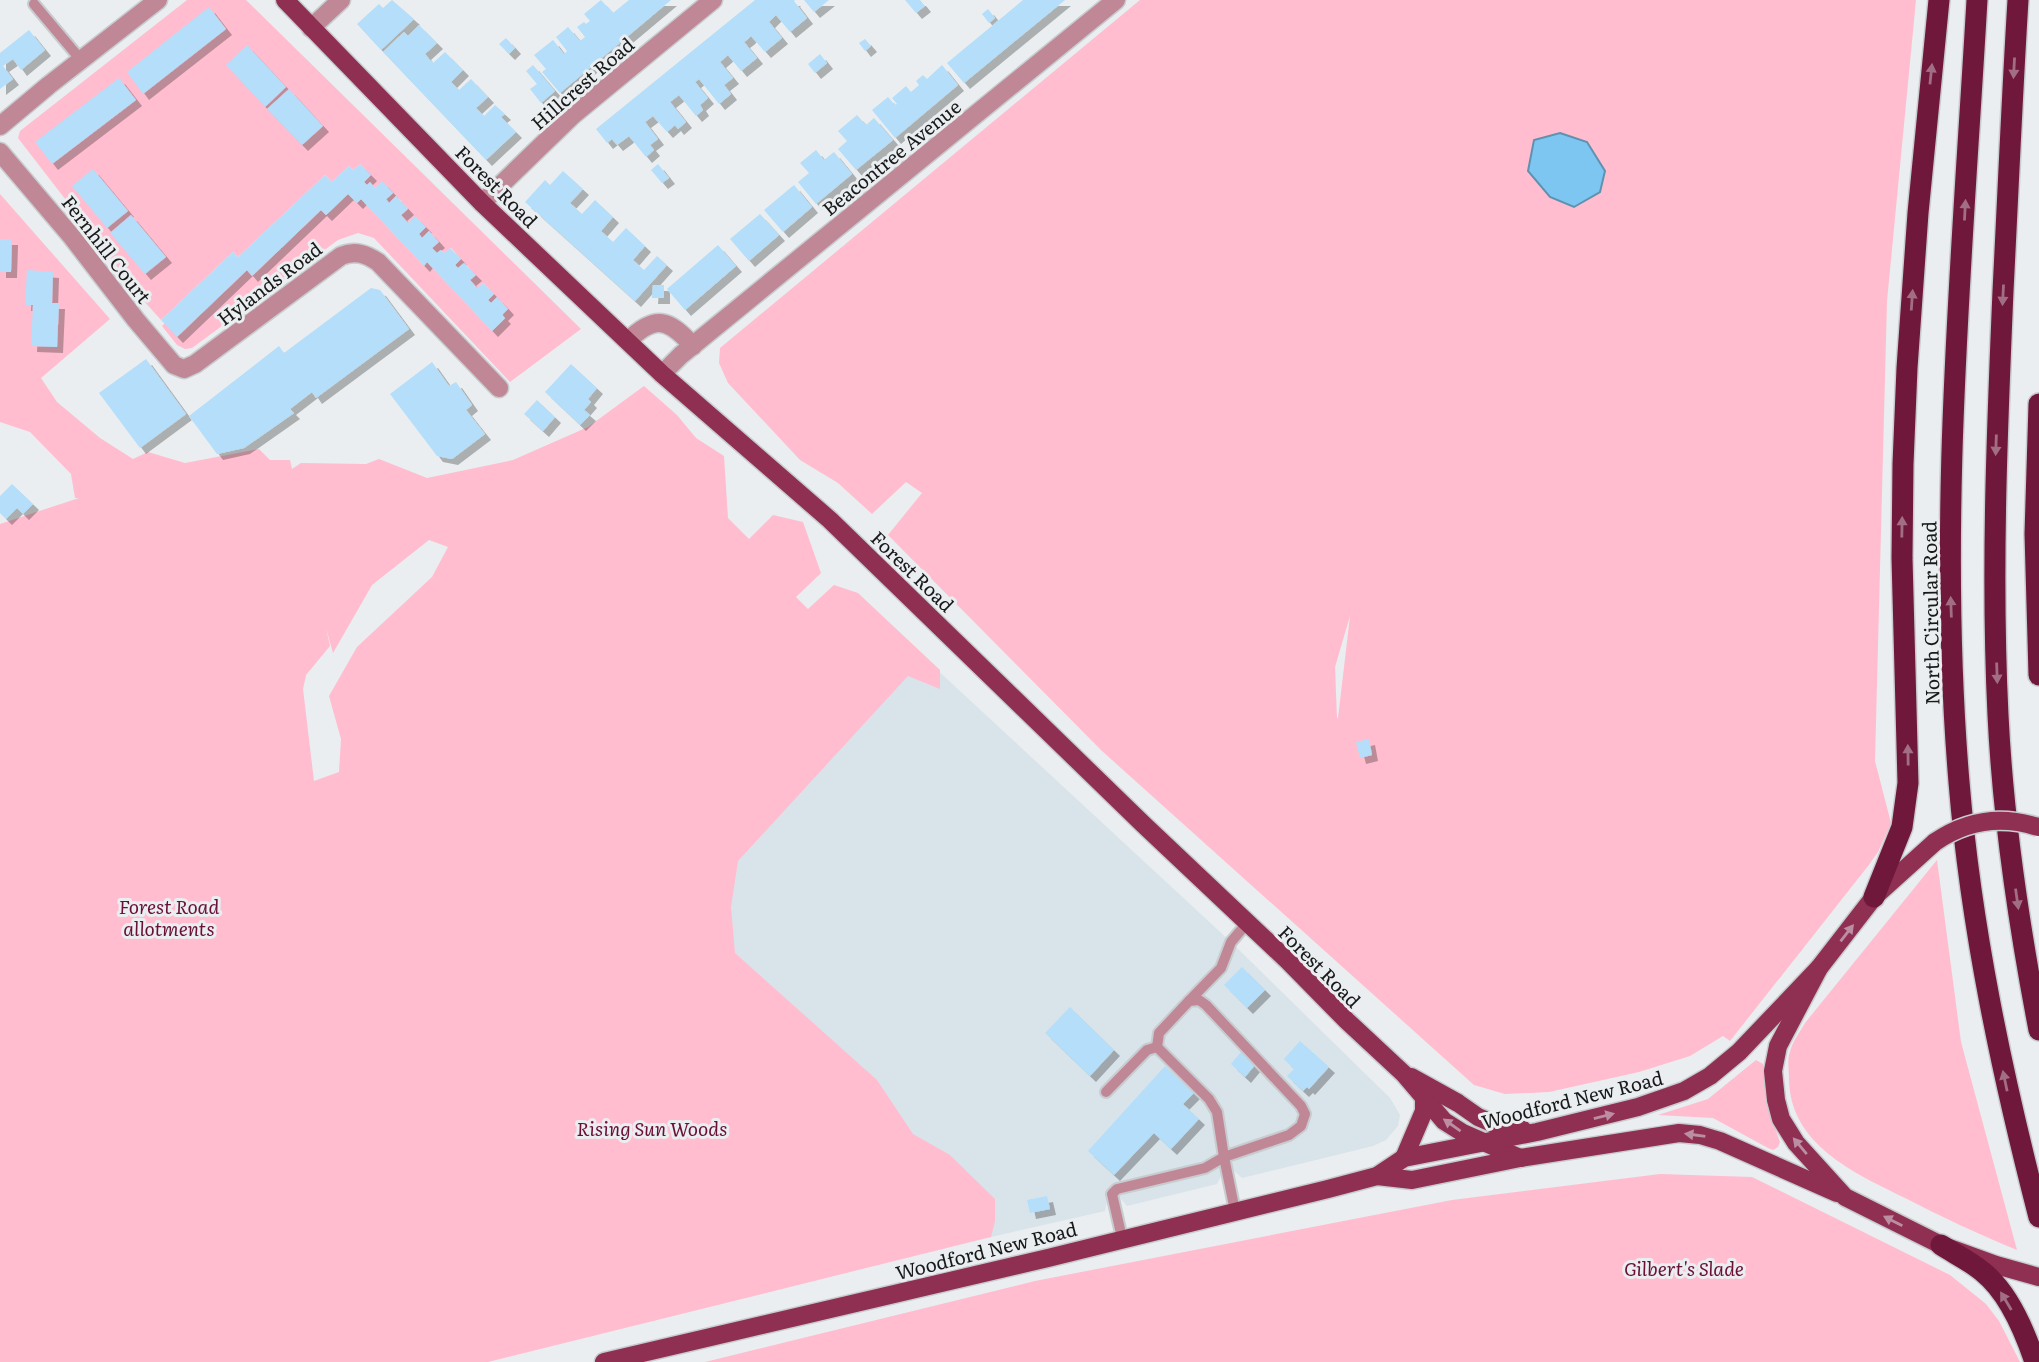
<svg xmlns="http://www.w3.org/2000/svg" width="2039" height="1362" viewBox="0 0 2039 1362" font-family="Literata,serif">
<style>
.built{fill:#d9e4ea}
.green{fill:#ffbdcf;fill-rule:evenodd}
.water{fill:#7dc6f1;stroke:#5f92b0;stroke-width:2}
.building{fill:#b4def9;filter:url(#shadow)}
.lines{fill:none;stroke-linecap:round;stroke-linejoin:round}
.lane-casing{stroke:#c8ccce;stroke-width:14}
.street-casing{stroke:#c8ccce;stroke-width:21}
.primary-casing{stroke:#c8ccce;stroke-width:21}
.highway-casing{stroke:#c8ccce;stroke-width:24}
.lane{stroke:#c08897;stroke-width:10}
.street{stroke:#c08897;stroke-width:18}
.primary{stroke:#8f2f52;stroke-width:18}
.highway{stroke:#70183b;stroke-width:21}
.primary-bridge-casing{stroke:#c8ccce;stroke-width:21;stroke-linecap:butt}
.primary-bridge{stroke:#8f2f52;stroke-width:18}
.oneway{fill:#a16e83}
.oneway2{fill:#bc8ea1}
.labels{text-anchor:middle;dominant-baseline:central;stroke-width:6;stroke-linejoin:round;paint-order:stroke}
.street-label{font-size:19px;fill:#181919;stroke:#eaeef0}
.park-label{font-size:19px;font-style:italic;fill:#6a0f36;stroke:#eaeef0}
</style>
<defs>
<filter id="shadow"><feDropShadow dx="6" dy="6" stdDeviation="0" flood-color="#0004"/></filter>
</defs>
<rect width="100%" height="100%" fill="#eaeef0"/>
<path class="built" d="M879,616L1231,942L1390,1098L1400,1115L1398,1126L1386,1140L1373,1146L1242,1178L1233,1170L1222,1174L1217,1184L1127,1206L1120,1198L1114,1199L1107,1201L1105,1211L991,1237L622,891Z"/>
<g class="green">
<path d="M187,0H246L581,329L510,382L374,238L358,233L338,240L192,348L185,349L177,345L162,326L165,323L177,336L247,270L253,275L321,210L326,215L348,194L357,203L361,199L423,265L427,262L492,331L505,319L497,298L491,303L488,300L494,294L483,283L477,288L470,280L475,275L465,263L458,268L455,265L461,259L451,248L444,253L441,250L437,253L432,248L438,242L429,231L422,238L419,234L415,217L408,223L401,215L408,208L396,196L389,203L386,200L393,193L382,182L375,188L370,183L367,185L364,182L370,175L360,164L353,170L349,166L332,182L325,175L238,257L233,252L161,320L143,300L18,138L20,131Z"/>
<path d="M1140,0H1916L1887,301L1875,761L1891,823L1878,852L1868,866L1730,1041L1723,1036L1690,1056L1639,1072L1549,1092L1505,1094L1474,1085L1102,751L888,535L922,493L906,482L872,514L838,483L800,460L728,383L719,363L720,348ZM1350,616L1338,718L1337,719L1335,667Z"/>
<path d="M0,194L110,319L41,378L57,402L100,438L133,459L148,452L185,463L259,449L270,460H290L292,469L301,463L366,464L379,459L427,478L513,460L588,427L644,386L677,415L696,438L724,456L728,518L749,539L773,515L803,522L821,573L796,597L808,609L834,585L858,593L940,670V689L908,676L738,861L731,907L735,953L877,1080L913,1134L950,1155L995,1199V1221L991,1237L488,1362H0V524L79,498H75L71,474L30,432L0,422ZM429,540L448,547L432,577L357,647L329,696L341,739L339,772L314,781L303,689L306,675L330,646L326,628L333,653L372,585Z"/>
<path d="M1937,860L1961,1042L2017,1250C1978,1234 1942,1217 1905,1198C1854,1173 1789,1144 1789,1078C1789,1070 1787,1059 1790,1052C1792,1042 1800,1032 1805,1023Z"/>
<path d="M1756,1060L1763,1064L1766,1103L1780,1142L1778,1147L1773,1150L1768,1148L1713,1118L1658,1115L1708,1099Z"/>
<path d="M1660,1174L1752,1177L1950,1275L1986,1304L1999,1321L2020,1362H705L1035,1281L1452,1200Z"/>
</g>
<path class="water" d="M1560,133L1587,142L1605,171L1600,192L1574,207L1550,197L1528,171L1534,140Z"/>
<g class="building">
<path d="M392,0L414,19L381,50L357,24L379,4L383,8Z"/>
<path d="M601,0L613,13L629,0H671L560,93L542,72L546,69L534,55L553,40L564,54L567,51L556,37L568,27L580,41L585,37L577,27L584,22L586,24L590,21L584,14Z"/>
<path d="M755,0H795L794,1L807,18L790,32L776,15L769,22L782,38L765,52L751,36L748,39L744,42L757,58L741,71L728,55L720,62L733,78L724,85L731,94L719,104L699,79L695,82L708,98L700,105L703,110L696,116L679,95L670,102L686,122L678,129L675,125L667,132L653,116L645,122L658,139L650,145L654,150L646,157L629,136L617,145L612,139L607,143L596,129Z"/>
<path d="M804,0H829L814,12Z"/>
<path d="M905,0H920L925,6L916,13Z"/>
<path d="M1023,0H1065L964,83L947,63Z"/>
<path d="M209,7L226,29L143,94L127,72Z"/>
<path d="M988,9L995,18L989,23L982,14Z"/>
<path d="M419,25L437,43L425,54L429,59L433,63L445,52L463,70L451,82L459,90L471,79L488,97L476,108L484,116L495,105L505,114L501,117L516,132L486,160L383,52L404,32L408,36Z"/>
<path d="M29,30L45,50L21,70L13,59L3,66L13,79L0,89V53Z"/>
<path d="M506,38L515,48L509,54L499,44Z"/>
<path d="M865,39L871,46L865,51L859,43Z"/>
<path d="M247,45L286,87L265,107L226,65Z"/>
<path d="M820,54L827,63L815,73L808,64Z"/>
<path d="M533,65L555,91L541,103L530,89L537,84L526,71Z"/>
<path d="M942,65L958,85L895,138L872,110L888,97L895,105L897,104L892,98L906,86L911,92L919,85L916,81L923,75L927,79Z"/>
<path d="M119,78L136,100L52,164L35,142Z"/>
<path d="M289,89L323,126L302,145L267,109Z"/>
<path d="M857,115L866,125L874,118L893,140L856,170L838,149L847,141L838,131Z"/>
<path d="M816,150L824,160L834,152L852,174L816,204L798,182L809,173L800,163Z"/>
<path d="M360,164L371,175L364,182L367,185L370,182L375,188L382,181L393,193L386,199L389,203L396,196L408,209L401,215L408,223L415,216L426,227L419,234L422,238L429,231L439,242L432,248L437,253L441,250L444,253L450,248L461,259L455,265L458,268L464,263L476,275L470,280L477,288L483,283L494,294L488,300L491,303L497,297L508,309L502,315L505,318L492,331L427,262L424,266L361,199L357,203L348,194L326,215L321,210L252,276L247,270L177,337L161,320L233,252L238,257L325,175L332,182L349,166L353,170Z"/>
<path d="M658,164L669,178L662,183L651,170Z"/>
<path d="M93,169L128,211L107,228L72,186Z"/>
<path d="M563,171L583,189L570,203L582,214L595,200L613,217L601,231L613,242L626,228L645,246L633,260L644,270L657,256L667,265L635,301L525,202L545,180L550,185Z"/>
<path d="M794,185L812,207L783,232L764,210Z"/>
<path d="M760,214L779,235L749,261L730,239Z"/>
<path d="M131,215L166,257L145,274L110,233Z"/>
<path d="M0,239H12L11,272H0Z"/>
<path d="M718,245L736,266L685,310L667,289Z"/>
<path d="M27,270L53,272L52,303H59L57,347L31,346L33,305H25Z"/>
<path d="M653,285H664V298H652Z"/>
<path d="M371,288L380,290L409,329L316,398L312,392L290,409L294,413L244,448L217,454L189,416L279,346L284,353Z"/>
<path d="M146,359L186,414L140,448L99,393Z"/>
<path d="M432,362L449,386L456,382L472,405L466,410L485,434L452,459L437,456L390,394Z"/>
<path d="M571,364L597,388L588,399L591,402L584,410L590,415L580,425L545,392Z"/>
<path d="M537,400L555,417L543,431L524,414Z"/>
<path d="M12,484L33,504L23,514L17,508L6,519L0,513V496Z"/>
<path d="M1369,739L1372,755L1360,758L1356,742Z"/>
<path d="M1242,967L1265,990L1247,1008L1224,985Z"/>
<path d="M1070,1007L1114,1050L1090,1076L1045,1033Z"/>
<path d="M1300,1041L1329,1067L1309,1089L1307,1087L1303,1091L1287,1076L1294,1069L1284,1059Z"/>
<path d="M1241,1052L1255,1065L1245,1077L1231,1064Z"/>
<path d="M1165,1066L1194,1093L1183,1104L1199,1119L1171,1149L1154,1133L1114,1175L1088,1151Z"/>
<path d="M1047,1196L1050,1209L1030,1213L1027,1200Z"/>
</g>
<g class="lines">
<defs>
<g id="lane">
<path d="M34,4L81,60"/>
<path d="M1199,1000L1206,1005L1301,1106L1305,1114L1301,1126L1289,1135L1224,1157L1217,1112L1209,1099L1157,1047L1159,1033L1189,1001Z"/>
<path d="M1189,1001L1221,968L1231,942L1247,923"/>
<path d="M1106,1092L1147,1050L1157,1047"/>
<path d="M1122,1238L1112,1194L1117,1189L1205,1168L1224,1157L1235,1211"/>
</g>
<g id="street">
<path d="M311,28L341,0"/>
<path d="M0,126L49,85L158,0"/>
<path d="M0,152L72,237L136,320L174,365L184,369L195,364L341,256C355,250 366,254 378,262L499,388"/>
<path d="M482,203L573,115L713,0"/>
<path d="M628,341C655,314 669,319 693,346"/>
<path d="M662,374L681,355L1116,0"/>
</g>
<g id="primary">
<path d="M285,0L482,203L662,374L830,520L1143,824L1287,960L1347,1021L1404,1074L1444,1121L1463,1133L1520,1158"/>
<path d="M1935,842L1874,897L1819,968L1778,1046L1773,1071L1776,1100L1781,1119L1796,1143L1845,1197L1941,1245L1996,1265L2039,1277"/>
<path d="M1411,1077L1458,1103L1478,1117L1501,1127L1523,1130"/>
<path d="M1404,1158L1424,1111V1099"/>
<path d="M1377,1176L1412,1180L1520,1158L1679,1133L1700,1135L1720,1141L1837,1193"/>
<path d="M604,1362L1048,1258L1328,1189L1377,1176L1404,1158L1537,1132L1638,1107L1684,1091L1710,1076L1739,1052L1819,968"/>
</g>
<g id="highway">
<path d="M1977,0C1962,260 1937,522 1959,782C1971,929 2002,1074 2039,1217"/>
<path d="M2018,0C2012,97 2008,194 2003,291C1997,432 1991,574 1998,715C2003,820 2019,926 2039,1030"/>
<path d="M2039,404L2035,534L2039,675"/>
<path d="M1874,897L1902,827L1908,783L1902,558L1903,464L1907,368L1918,213L1939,0"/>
<path d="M1941,1245C1955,1254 1970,1261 1983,1272C2008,1292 2025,1332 2035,1362"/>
</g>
</defs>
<use href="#lane" class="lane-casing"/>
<use href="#street" class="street-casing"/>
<use href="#primary" class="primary-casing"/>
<use href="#highway" class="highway-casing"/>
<use href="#lane" class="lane"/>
<use href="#street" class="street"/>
<use href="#primary" class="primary"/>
<use href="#highway" class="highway"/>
<defs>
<path id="primary-bridge" d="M1935,842C1967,820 2001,815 2038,827"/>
</defs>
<use href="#primary-bridge" class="primary-bridge-casing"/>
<use href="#primary-bridge" class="primary-bridge"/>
</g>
<defs><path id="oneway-solid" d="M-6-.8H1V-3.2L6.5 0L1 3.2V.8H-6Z" transform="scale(1.75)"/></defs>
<g class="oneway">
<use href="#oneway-solid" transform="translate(2014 68) rotate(93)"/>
<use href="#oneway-solid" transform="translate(1931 74) rotate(-84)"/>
<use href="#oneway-solid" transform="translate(1965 210) rotate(-87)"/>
<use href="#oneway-solid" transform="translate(2003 295) rotate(93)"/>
<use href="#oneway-solid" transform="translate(1912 300) rotate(-86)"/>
<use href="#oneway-solid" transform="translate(1996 445) rotate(92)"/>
<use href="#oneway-solid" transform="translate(1902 527) rotate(-89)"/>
<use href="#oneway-solid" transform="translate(1951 607) rotate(-92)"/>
<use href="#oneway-solid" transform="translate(1997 673) rotate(88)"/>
<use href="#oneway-solid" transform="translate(1908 755) rotate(-91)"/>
<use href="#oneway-solid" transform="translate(2017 899) rotate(82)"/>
<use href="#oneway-solid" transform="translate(2005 1081) rotate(-102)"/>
<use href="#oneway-solid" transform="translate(2006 1301) rotate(-121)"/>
</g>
<g class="oneway2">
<use href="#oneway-solid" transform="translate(1847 933) rotate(-52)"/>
<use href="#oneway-solid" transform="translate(1604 1116) rotate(-14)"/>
<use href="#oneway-solid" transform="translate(1452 1125) rotate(-145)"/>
<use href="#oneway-solid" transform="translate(1695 1135) rotate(-172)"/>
<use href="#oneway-solid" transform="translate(1800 1146) rotate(-130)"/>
<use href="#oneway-solid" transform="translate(1893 1221) rotate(-153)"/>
</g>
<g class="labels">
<g class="street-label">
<text transform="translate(582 83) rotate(-41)">Hillcrest Road</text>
<text transform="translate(891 157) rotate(-39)">Beacontree Avenue</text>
<text transform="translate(497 186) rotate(45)">Forest Road</text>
<text transform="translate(107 249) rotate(52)">Fernhill Court</text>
<text transform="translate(269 283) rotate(-37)">Hylands Road</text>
<text transform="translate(913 571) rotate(44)">Forest Road</text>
<text transform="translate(1930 613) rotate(-91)">North Circular Road</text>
<text transform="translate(1320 966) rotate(45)">Forest Road</text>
<text transform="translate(1572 1099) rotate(-14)">Woodford New Road</text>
<text transform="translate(986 1250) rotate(-14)">Woodford New Road</text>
</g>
<g class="park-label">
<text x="169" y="906">Forest Road<tspan x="169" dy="22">allotments</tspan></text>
<text x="652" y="1128">Rising Sun Woods</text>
<text x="1684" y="1268">Gilbert's Slade</text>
</g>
</g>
</svg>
